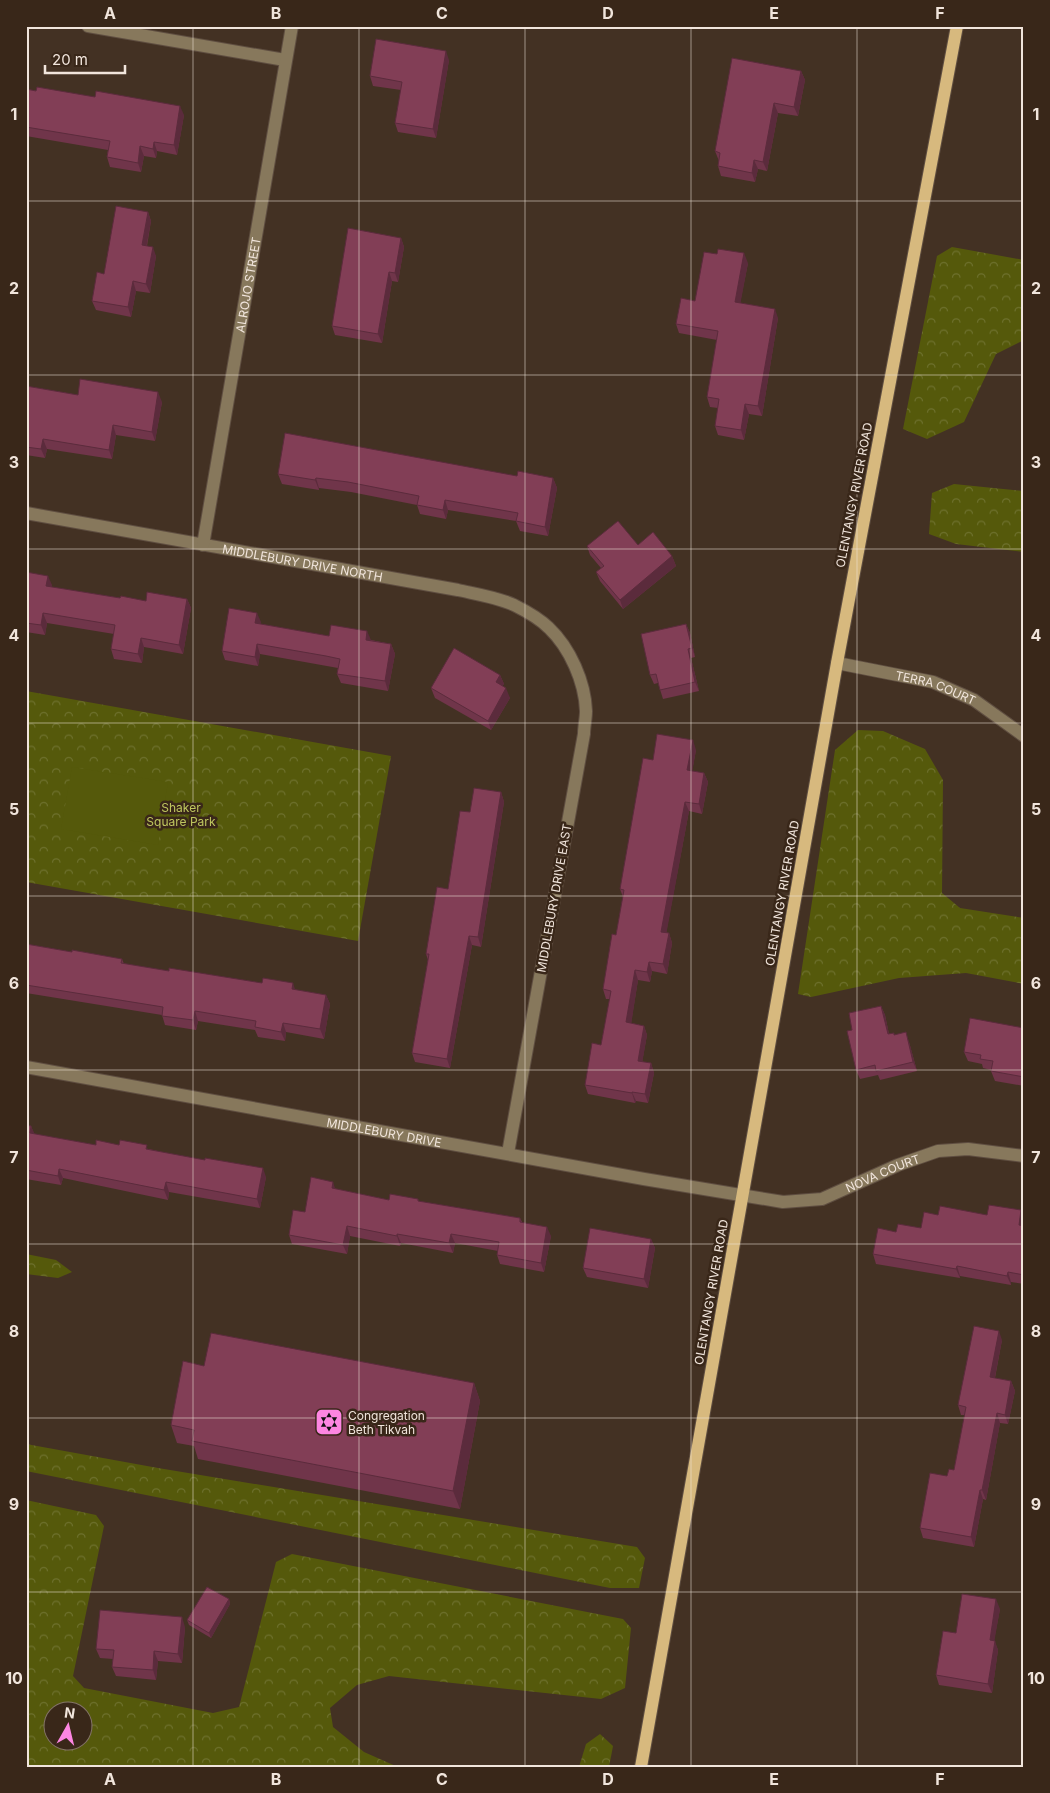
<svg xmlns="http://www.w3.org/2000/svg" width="1050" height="1793" viewBox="0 0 1050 1793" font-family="Inter,sans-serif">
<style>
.forest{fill:url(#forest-crowns);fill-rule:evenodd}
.garden{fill:#55590b}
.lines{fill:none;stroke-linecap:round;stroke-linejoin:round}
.minor-casing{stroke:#5f4e41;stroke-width:14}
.major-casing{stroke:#5f4e41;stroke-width:14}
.minor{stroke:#87785c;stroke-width:12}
.major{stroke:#d7b97e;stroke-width:12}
.wall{fill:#70354a}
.shaded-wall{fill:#5b2b3c}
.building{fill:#823e56;stroke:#5b2b3c}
.grid{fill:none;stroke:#f1e5dc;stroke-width:1;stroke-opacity:0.55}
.labels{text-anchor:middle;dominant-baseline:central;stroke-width:5;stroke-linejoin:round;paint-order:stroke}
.street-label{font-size:12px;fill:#f1e5dc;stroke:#392719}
.park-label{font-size:12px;fill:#bfc75f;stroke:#392719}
.poi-label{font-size:12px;fill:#f1e5dc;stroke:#392719;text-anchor:start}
.neatline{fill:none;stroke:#f1e5dc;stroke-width:2}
.grid-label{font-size:16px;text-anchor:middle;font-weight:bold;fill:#f1e5dc}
</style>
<defs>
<pattern id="forest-crowns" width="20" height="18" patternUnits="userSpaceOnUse" patternTransform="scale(1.25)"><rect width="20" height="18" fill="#55590b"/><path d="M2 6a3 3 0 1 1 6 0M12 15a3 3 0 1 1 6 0" fill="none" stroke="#6e712e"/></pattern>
</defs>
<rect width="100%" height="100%" fill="#433123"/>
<g class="forest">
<path d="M952,247L1024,260V340L996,354L964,422L927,439L903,429L937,256Z"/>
<path d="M954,484L1024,491V552L956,544L929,534L932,493Z"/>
<path d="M26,691L391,756L358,941L26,882Z"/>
<path d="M858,730L883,731L925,749L943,780L942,893L960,908L1024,918V984L966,973L899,978L811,997L798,994L835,750Z"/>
<path d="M26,1254L56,1260L72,1272L58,1278L26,1274Z"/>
<path d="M26,1444L158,1468L637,1547L645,1558L639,1588H610L26,1471Z"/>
<path d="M26,1500L96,1515L104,1526L73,1676L84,1688L213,1713L239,1707L276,1562L292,1554L623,1619L631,1628L625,1688L601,1699L389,1676L357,1685L330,1708L333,1727L364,1752L398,1767H26ZM52,1710H82V1740H52Z"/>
<path d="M600,1734L613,1746L609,1767H579L586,1744Z"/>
</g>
<path class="garden" d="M72,767L168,782L158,845L61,829Z"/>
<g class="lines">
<defs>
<g id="minor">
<path d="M88,26L285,60"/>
<path id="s1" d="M26,513L458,590C476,594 497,597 514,605C526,611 539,618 549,628C570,648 585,682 586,711C586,719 584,726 584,734L508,1153"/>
<path id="s2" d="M203,545L292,26"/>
<path id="s3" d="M837,663L933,682L974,700L1024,736"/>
<path id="s4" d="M26,1067L644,1179L783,1202L822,1199L898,1165L938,1151L968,1149L1024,1156"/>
</g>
<path id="major" d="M641,1767L837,663L957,26"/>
</defs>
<use href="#minor" class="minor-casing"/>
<use href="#major" class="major-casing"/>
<use href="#minor" class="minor"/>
<use href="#major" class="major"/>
</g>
<g class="wall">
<path d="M449,60L436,138L398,132L395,123L401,90L373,86L370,76Z"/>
<path d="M801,71L805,80L798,116L778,113L767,171L758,169L755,182L721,176L718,166L719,161L715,151Z"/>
<path d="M26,89L184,115L177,155L157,151L156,158L144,156L141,172L110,167L107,157L108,150L26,136Z"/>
<path d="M148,212L151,221L147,246L156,256L150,293L136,291L131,317L96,310L92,301L104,274Z"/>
<path d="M401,238L404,247L398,282L392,281L382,343L335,335L332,326Z"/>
<path d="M748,263L740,303L778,318L762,416L749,414L744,440L718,435L715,426L718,408L710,407L707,397L717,340L679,333L676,324L695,301Z"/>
<path d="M26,386L78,395L162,402L155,441L116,435L112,459L47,449L45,458L26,455Z"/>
<path d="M278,474L517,476L553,478L557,488L548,536L520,531L516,521L448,510L446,519L420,514L417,505L351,492L319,488V490L282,484Z"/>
<path d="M638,545L672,556L676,566L623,609L600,581L596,572L601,568L590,555L587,546Z"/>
<path d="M26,572L52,585L51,587L120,598L146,601L187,599L191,608L183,654L144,647L142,663L114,659L111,649L114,634L47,623L45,635L26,632Z"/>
<path d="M261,622L260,624L329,636L371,640L391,644L395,654L388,691L341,683L337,674L338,668L260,654L258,666L225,660L222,651Z"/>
<path d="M686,624L690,633L695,657L691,658L699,691L663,699L658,683L654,684L650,675Z"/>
<path d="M500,675L504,684L502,686L510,698L491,730L435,698L431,688Z"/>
<path d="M696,750L692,771L704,773L708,782L702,814L689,811L666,933H669L672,943L667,974L652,971L650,982L638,980L631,1023L644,1026L647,1035L642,1062L651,1063L654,1073L648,1103L636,1101L635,1103L588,1094L585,1085L601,1045L610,999H606L603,989L616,935L623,897L620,889L653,760Z"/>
<path d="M501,792L504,802L481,947L472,945L450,1068L415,1062L412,1053L428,960L426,954L448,889L470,812Z"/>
<path d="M26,944L72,952L122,959L124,964L326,995L330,1004L324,1039L286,1032L285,1041L258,1037L255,1030L198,1021L196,1030L165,1025L162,1015L26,993Z"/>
<path d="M881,1006L885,1015L889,1034L895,1035L909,1042L917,1071L880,1080L878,1075L860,1079L856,1070L852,1030Z"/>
<path d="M1024,1028V1086L995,1081L991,1071V1070L983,1068L982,1064L968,1061L964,1052Z"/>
<path d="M26,1125L31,1126L34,1134L96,1145H119L149,1149L266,1177L260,1208L169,1192L168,1200L63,1178L61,1185L26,1179Z"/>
<path d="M336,1189L389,1200L418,1199L419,1202L520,1218L522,1222L551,1236L544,1272L500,1264L497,1255L498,1251L455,1243L453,1253L401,1243L400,1246L350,1236L347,1254L292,1244L289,1235L305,1212Z"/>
<path d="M938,1215L1024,1226V1284L1011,1282V1285L960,1276V1278L876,1264L873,1254L896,1232L921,1228Z"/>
<path d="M651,1239L655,1248L648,1288L587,1277L583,1268Z"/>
<path d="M1002,1340L995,1378L1011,1381L1015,1391L1008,1424L1000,1423L986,1500L983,1499L974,1547L923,1538L920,1528L947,1476L954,1470L965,1415H961L958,1405Z"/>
<path d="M204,1366L474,1383L480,1401L460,1509L198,1459L194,1446L177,1443L171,1425Z"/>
<path d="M229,1599L230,1604L211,1638L189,1625L187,1620Z"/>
<path d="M1000,1609L994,1640L998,1650L992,1693L939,1685L936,1675L956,1633Z"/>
<path d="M185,1627L182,1663L158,1661L156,1680L116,1676L112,1667L113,1659L100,1658L96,1649Z"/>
</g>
<g class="shaded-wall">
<path d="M446,51L449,60L436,138L433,129Z"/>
<path d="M801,71L805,80L798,116L794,107Z"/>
<path d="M774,103L778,113L767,171L763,162Z"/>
<path d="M180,106L184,115L177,155L174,145Z"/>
<path d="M154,142L157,151L156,158L153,149Z"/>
<path d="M140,146L144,156L141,172L138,163Z"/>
<path d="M754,160L758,169L755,182L752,173Z"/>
<path d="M148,212L151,221L145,254L142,245Z"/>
<path d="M401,238L404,247L398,282L395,273Z"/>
<path d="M153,247L156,256L150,293L146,284Z"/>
<path d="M744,253L748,263L739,311L735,302Z"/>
<path d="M389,272L392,281L382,343L378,334Z"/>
<path d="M133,281L136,291L131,317L128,307Z"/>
<path d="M775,309L778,318L762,416L758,406Z"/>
<path d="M158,392L162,402L155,441L152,432Z"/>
<path d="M745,404L749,414L744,440L741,430Z"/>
<path d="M113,425L116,435L112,459L109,450Z"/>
<path d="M43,439L47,449L45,458L41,449Z"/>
<path d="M316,478L319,488V490L315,480Z"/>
<path d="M553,478L557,488L548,536L545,527Z"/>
<path d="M445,500L448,510L446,519L443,510Z"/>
<path d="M672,556L676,566L623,609L620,600Z"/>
<path d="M48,576L52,585L50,595L46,586Z"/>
<path d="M187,599L191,608L183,654L179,645Z"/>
<path d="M43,613L47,623L45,635L41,625Z"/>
<path d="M257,613L261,622L259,632L255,623Z"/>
<path d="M686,624L690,633L695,657L692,648Z"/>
<path d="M367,631L371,640L369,650L366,640Z"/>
<path d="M141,638L144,647L142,663L138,654Z"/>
<path d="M257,644L260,654L258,666L255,657Z"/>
<path d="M391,644L395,654L388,691L385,681Z"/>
<path d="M688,649L691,658L699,691L695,682Z"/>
<path d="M500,675L504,684L499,692L496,682Z"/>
<path d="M506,688L510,698L491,730L488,721Z"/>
<path d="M693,740L696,750L691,779L687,770Z"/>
<path d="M704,773L708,782L702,814L699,804Z"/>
<path d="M501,792L504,802L481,947L478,937Z"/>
<path d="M685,802L689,811L665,941L661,932Z"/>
<path d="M669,933L672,943L667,974L663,964Z"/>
<path d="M469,936L472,945L450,1068L447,1059Z"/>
<path d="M649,962L652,971L650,982L647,972Z"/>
<path d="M635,970L638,980L630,1032L626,1022Z"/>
<path d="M293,983L296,992L292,989Z"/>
<path d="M326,995L330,1004L324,1039L320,1029Z"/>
<path d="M881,1006L885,1015L891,1044L888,1034Z"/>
<path d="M195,1011L198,1021L196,1030L193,1020Z"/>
<path d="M283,1023L286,1032L285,1041L281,1032Z"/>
<path d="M644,1026L647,1035L641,1070L638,1061Z"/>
<path d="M906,1032L909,1042L917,1071L913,1062Z"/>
<path d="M651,1063L654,1073L648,1103L645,1094Z"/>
<path d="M632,1092L636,1101L635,1103L632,1093Z"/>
<path d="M31,1126L35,1135L30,1133Z"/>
<path d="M263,1168L266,1177L260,1208L257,1199Z"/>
<path d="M59,1169L63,1178L61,1185L58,1176Z"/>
<path d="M166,1182L169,1192L168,1200L164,1190Z"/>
<path d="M333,1182L336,1191L332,1188Z"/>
<path d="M1021,1210L1024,1218V1224L1022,1234L1019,1225Z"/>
<path d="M347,1226L350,1236L347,1254L343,1245Z"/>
<path d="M547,1227L551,1236L544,1272L541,1263Z"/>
<path d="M397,1234L401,1243L400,1246L397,1236Z"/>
<path d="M451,1234L455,1243L453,1253L449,1243Z"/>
<path d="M651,1239L655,1248L648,1288L644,1279Z"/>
<path d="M957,1266L960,1276V1278L956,1269Z"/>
<path d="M1008,1272L1011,1282V1285L1007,1276Z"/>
<path d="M999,1331L1002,1340L993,1387L990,1377Z"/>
<path d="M1011,1381L1015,1391L1008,1424L1005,1415Z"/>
<path d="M474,1383L480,1401L460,1509L453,1491Z"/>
<path d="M997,1413L1000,1423L986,1500L982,1490Z"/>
<path d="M980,1490L983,1499L974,1547L971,1537Z"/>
<path d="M229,1599L230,1604L211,1638L209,1633Z"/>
<path d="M996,1599L1000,1609L993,1649L990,1640Z"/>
<path d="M182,1617L185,1627L182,1663L178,1654Z"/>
<path d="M995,1641L998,1650L992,1693L988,1684Z"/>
<path d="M154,1651L158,1661L156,1680L153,1670Z"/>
</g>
<g class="building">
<path d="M376,39L446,51L433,129L395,123L402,82L370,76Z"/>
<path d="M732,58L801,71L794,107L774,103L763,162L754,160L752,173L718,166L720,153L715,151Z"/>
<path d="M37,87L95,97L96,91L180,106L174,145L154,142L153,149L140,146L138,163L107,157L110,141L26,127V89L36,91Z"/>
<path d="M116,206L148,212L142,245L153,247L146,284L133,281L128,307L92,301L97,272L104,274Z"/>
<path d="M348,228L401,238L395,273L389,272L378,334L332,326Z"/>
<path d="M718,249L744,253L735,302L775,309L758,406L745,404L741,430L715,426L719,399L707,397L718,331L676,324L681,298L695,301L704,252L717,254Z"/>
<path d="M80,379L158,392L152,432L113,425L109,450L43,439L41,449L26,447V386L78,395Z"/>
<path d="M285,433L517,476L518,471L553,478L545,527L516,521L518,513L445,500L443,510L417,505L419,496L348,482L316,478L315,480L278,474Z"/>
<path d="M618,521L638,545L653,532L672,556L620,600L596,572L604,566L587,546Z"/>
<path d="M26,572L48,576L46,586L120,598L121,596L146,601L147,592L187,599L179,645L141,638L138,654L111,649L115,625L43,613L41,625L26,623Z"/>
<path d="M229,608L257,613L255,623L329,636L331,625L367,631L366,640L391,644L385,681L337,674L340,659L326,656L257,644L255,657L222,651Z"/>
<path d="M686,624L692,648L688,649L695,682L660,690L656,674L650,675L641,634Z"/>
<path d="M454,648L500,675L496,682L506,688L488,721L431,688Z"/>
<path d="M657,734L693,740L687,770L704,773L699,804L685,802L661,932L669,933L663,964L649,962L647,972L635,970L626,1022L644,1026L638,1061L651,1063L645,1094L632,1092V1093L585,1085L592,1043L601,1045L611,991L603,989L612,934L616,935L624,890L620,889L643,758L653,760Z"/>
<path d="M474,788L501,792L478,937L469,936L447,1059L412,1053L429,954H426L437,887L448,889L460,811L470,812Z"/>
<path d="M26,944L72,952V950L122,959L121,963L169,971V968L262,983L263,978L293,983L292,989L326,995L320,1029L283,1023L281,1032L255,1027L256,1021L195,1011L193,1020L162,1016L163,1007L26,985Z"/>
<path d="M881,1006L888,1034L894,1033V1035L906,1032L913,1062L876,1071L875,1065L856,1070L847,1031L852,1030L849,1013Z"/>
<path d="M970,1018L1024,1028V1077L991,1071L993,1061L980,1059L981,1055L964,1052Z"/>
<path d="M26,1125L31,1126L30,1133L96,1145V1140L119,1145L120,1140L147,1145L146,1149L205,1160V1158L263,1168L257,1199L166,1182L164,1190L59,1169L58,1176L26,1170Z"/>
<path d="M311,1177L333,1182L332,1188L389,1200L390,1194L418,1199V1201L520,1218V1222L547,1227L541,1263L497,1255L499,1242L451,1234L449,1243L397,1234V1236L347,1226L343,1245L289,1235L293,1210L305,1212Z"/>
<path d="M989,1205L1021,1210L1019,1225L1024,1226V1275L1008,1272L1007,1276L957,1266L956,1269L873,1254L878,1228L896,1232L898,1224L921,1228L924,1212L938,1215L940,1206L987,1215Z"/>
<path d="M590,1228L651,1239L644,1279L583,1268Z"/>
<path d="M974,1326L999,1331L990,1377L1011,1381L1005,1415L997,1413L982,1490H980L971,1537L920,1528L930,1473L947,1476L949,1469L954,1470L966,1407L958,1405Z"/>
<path d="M211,1333L474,1383L453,1491L192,1441L194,1430L171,1425L183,1361L204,1366Z"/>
<path d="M207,1587L229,1599L209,1633L187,1620Z"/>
<path d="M962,1594L996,1599L990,1640L995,1641L988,1684L936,1675L943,1631L956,1633Z"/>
<path d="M100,1610L182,1617L178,1654L154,1651L153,1670L112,1667L114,1650L96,1649Z"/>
</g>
<path class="grid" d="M193,26V1767M359,26V1767M525,26V1767M691,26V1767M857,26V1767M26,201H1024M26,375H1024M26,549H1024M26,723H1024M26,896H1024M26,1070H1024M26,1244H1024M26,1418H1024M26,1592H1024"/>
<defs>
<symbol id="synagogue-square" viewBox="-11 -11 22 22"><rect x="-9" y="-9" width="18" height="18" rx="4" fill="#fd86e2" stroke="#392719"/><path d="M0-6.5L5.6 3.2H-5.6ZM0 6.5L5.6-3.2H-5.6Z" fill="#111"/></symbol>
</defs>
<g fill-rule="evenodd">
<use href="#synagogue-square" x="313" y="1406" width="32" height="32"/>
</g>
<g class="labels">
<g class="street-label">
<text stroke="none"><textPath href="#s2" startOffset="264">ALROJO STREET</textPath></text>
<text transform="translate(854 495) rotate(-79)">OLENTANGY RIVER ROAD</text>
<text stroke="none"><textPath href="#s1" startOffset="281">MIDDLEBURY DRIVE NORTH</textPath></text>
<text stroke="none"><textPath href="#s3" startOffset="102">TERRA COURT</textPath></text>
<text transform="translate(782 893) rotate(-80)">OLENTANGY RIVER ROAD</text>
<text transform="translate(554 898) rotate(-80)">MIDDLEBURY DRIVE EAST</text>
<text stroke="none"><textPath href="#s4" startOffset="364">MIDDLEBURY DRIVE</textPath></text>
<text stroke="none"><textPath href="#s4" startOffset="874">NOVA COURT</textPath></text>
<text transform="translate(711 1292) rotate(-80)">OLENTANGY RIVER ROAD</text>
</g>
<g class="park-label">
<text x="181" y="807">Shaker<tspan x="181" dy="14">Square Park</tspan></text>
</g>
<g class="poi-label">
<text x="348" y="1415">Congregation<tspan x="348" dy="14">Beth Tikvah</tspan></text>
</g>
</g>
<rect width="1050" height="1793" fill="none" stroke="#392719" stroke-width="55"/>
<g transform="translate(68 1726) rotate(8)"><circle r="24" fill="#392719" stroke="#837367"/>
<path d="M0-4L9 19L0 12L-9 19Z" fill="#fd86e2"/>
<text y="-8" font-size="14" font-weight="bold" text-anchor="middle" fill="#f1e5dc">N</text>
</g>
<path d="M45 65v8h80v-8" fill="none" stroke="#f1e5dc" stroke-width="2.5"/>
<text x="52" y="65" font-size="15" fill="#f1e5dc" stroke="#392719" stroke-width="4" paint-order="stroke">20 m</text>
<rect x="28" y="28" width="994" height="1738" class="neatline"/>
<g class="grid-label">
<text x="110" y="19">A</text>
<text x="276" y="19">B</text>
<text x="442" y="19">C</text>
<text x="608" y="19">D</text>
<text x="774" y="19">E</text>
<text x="940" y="19">F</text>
<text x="14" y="120">1</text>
<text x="1036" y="120">1</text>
<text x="14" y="294">2</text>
<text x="1036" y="294">2</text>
<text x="14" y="468">3</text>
<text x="1036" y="468">3</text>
<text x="14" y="641">4</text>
<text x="1036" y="641">4</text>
<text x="14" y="815">5</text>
<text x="1036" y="815">5</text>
<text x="14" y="989">6</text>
<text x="1036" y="989">6</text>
<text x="14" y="1163">7</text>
<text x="1036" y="1163">7</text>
<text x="14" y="1337">8</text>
<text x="1036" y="1337">8</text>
<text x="14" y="1510">9</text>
<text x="1036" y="1510">9</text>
<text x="14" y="1684">10</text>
<text x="1036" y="1684">10</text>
<text x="110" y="1785">A</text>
<text x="276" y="1785">B</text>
<text x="442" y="1785">C</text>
<text x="608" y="1785">D</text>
<text x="774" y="1785">E</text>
<text x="940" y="1785">F</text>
</g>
</svg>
